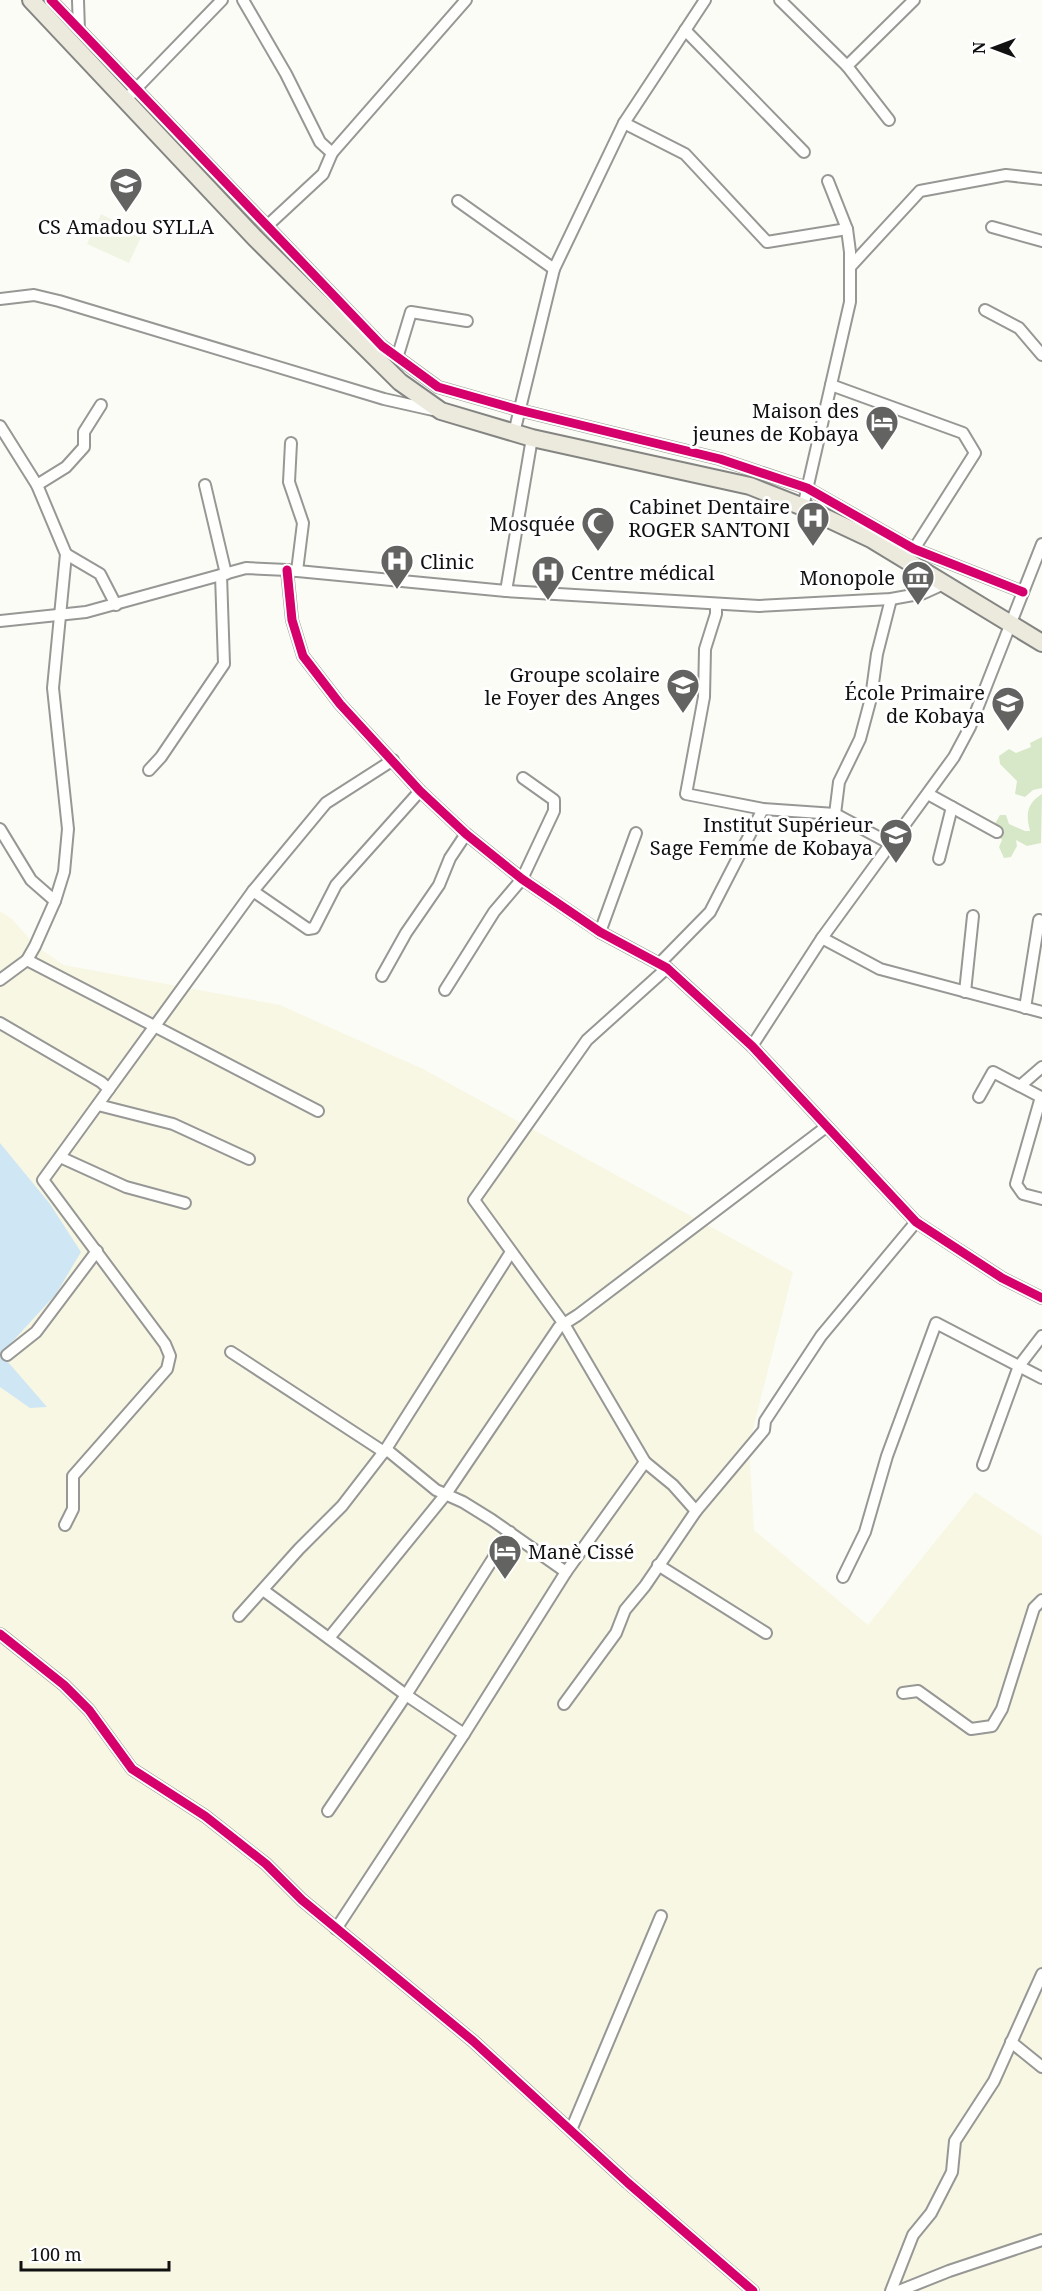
<svg xmlns="http://www.w3.org/2000/svg" width="1042" height="2291" viewBox="0 0 1042 2291" font-family="'Noto Serif',serif">
<style>
.farmland{fill:#f8f7e4}
.forest{fill:#d6e8c7}
.pitch{fill:#eff5e2}
.water{fill:#cfe6f5}
.lines{fill:none;stroke-linecap:round;stroke-linejoin:round}
.minor-casing{stroke:#979795;stroke-width:14}
.primary-casing{stroke:#848482;stroke-width:20}
.minor{stroke:#fffffe;stroke-width:10}
.primary{stroke:#ece9dd;stroke-width:16}
.cycleway-casing{stroke:#fff;stroke-width:13}
.cycleway{stroke:#d6006c;stroke-width:9}
.labels{text-anchor:middle;dominant-baseline:central;stroke-width:6;stroke-linejoin:round;paint-order:stroke}
.poi-label{font-size:20px;fill:#111;stroke:#fff;text-anchor:end}
</style>
<rect width="100%" height="100%" fill="#fcfcf7"/>
<path class="farmland" d="M0,911L12,919L36,946L64,965L280,1005L423,1069L793,1272L749,1445L754,1530L868,1625L975,1492L1042,1536V2291H0Z"/>
<g class="forest">
<path d="M1042,737V788L1033,790L1025,797L1015,794L1017,781L1000,764L999,756L1009,749L1016,753L1031,747L1030,743Z"/>
<path d="M1042,794L1041,843L1027,846L1016,840L1017,846L1011,857L1004,858L999,847L1002,840L993,827L1000,815H1006L1009,824L1025,831H1030C1026,815 1026,804 1042,794Z"/>
</g>
<path class="pitch" d="M101,214L142,235L129,263L87,244Z"/>
<path class="water" d="M0,1143L50,1204L81,1252L56,1294L1,1354L47,1407L30,1408L0,1387Z"/>
<g class="lines">
<defs>
<g id="minor">
<path d="M51,0L382,346L438,387L519,410L720,459L807,488L914,549L1023,592"/>
<path d="M78,0L79,30"/>
<path d="M243,0L286,74L320,142L332,153"/>
<path d="M780,0L847,66L889,120"/>
<path d="M685,30L804,152"/>
<path d="M847,66L914,0"/>
<path d="M130,95L222,0"/>
<path d="M624,123L685,154L767,242L847,229"/>
<path d="M458,201L554,269"/>
<path d="M267,226L323,174L332,153L466,0"/>
<path d="M992,227L1042,241"/>
<path d="M850,267L920,191L1006,175L1042,179"/>
<path d="M0,299L34,295L59,301L384,399L433,410"/>
<path d="M985,310L1019,328L1042,355"/>
<path d="M392,355H398L411,312L467,321"/>
<path d="M831,385L963,433L975,453L914,549"/>
<path d="M0,426L37,485L66,554L53,688L68,829L64,872L55,901L35,946L27,960L0,980"/>
<path d="M514,433L554,269L624,123L705,0"/>
<path d="M291,443L289,482L303,523L297,571"/>
<path d="M37,485L66,467L84,447V432L101,405"/>
<path d="M205,485L226,574"/>
<path d="M803,507L850,302V252L847,229L828,181"/>
<path d="M66,554L100,574L116,605"/>
<path d="M287,570L292,620L303,656L340,704L420,791L466,834L522,879L600,932L667,968L752,1046L916,1222L1002,1278L1042,1298"/>
<path d="M506,591L532,438"/>
<path d="M716,604V614L705,649L704,697L686,794L763,809L835,814L891,844"/>
<path d="M0,621L86,612L246,568L287,570L506,591L759,606L891,599L924,593L946,583"/>
<path d="M149,770L161,757L224,664L221,575"/>
<path d="M928,794L997,832"/>
<path d="M835,814L839,782L860,739L871,698L877,654L891,599"/>
<path d="M0,829L31,880L55,901"/>
<path d="M939,859L952,807"/>
<path d="M253,891L308,929L314,928L336,885L420,791"/>
<path d="M600,932L636,833"/>
<path d="M822,938L880,969L1042,1012"/>
<path d="M27,960L318,1111"/>
<path d="M660,963L710,912L763,809"/>
<path d="M382,976L406,933L439,885L450,858L466,834"/>
<path d="M445,990L494,912L522,879L554,811V800L523,778"/>
<path d="M965,992L973,916"/>
<path d="M1025,1008L1039,920"/>
<path d="M0,1023L101,1082L109,1089L43,1180L165,1344L170,1356L167,1369L73,1476V1509L65,1525"/>
<path d="M752,1046L822,938L954,757L970,727L1042,544"/>
<path d="M1020,1086L1042,1067"/>
<path d="M109,1089L253,891L326,803L393,760"/>
<path d="M979,1097L993,1072L1041,1097L1016,1184L1023,1194L1042,1199"/>
<path d="M98,1105L173,1124L249,1159"/>
<path d="M60,1157L126,1187L185,1203"/>
<path d="M231,1352L384,1452"/>
<path d="M7,1355L36,1332L97,1251"/>
<path d="M386,1449L511,1252"/>
<path d="M645,1462L564,1324L474,1200L587,1040L667,968"/>
<path d="M983,1465L1019,1366L1042,1336"/>
<path d="M658,1565L766,1633"/>
<path d="M843,1577L865,1532L887,1456L936,1323L1042,1378"/>
<path d="M263,1590L406,1695L464,1734"/>
<path d="M239,1616L299,1549L342,1506L386,1449L436,1490L463,1502L492,1520L566,1572L645,1462L673,1485L696,1511"/>
<path d="M0,1634L64,1685L89,1710L132,1769L205,1816L266,1864L302,1900L473,2041L628,2183L753,2291"/>
<path d="M329,1638L446,1494L559,1327L578,1315L826,1127"/>
<path d="M903,1693L918,1691L971,1729L992,1726L1002,1709L1034,1608L1042,1600"/>
<path d="M564,1704L616,1633L625,1610L645,1586L696,1511L764,1430L765,1421L821,1336L916,1222"/>
<path d="M328,1811L406,1695L510,1532"/>
<path d="M336,1929L464,1734L566,1572"/>
<path d="M1011,2042L1042,2067"/>
<path d="M571,2130L661,1916"/>
<path d="M891,2291L913,2235L931,2213L952,2172L955,2141L994,2081L1042,1974"/>
<path d="M899,2291L949,2271L1042,2240"/>
</g>
<path id="primary" d="M31,0L255,238L400,382L441,411L532,438L750,486L803,507L871,539L1042,643"/>
</defs>
<use href="#minor" class="minor-casing"/>
<use href="#primary" class="primary-casing"/>
<use href="#minor" class="minor"/>
<use href="#primary" class="primary"/>
<defs>
<g id="cycleway">
<path d="M51,0L382,346L438,387L519,410L720,459L807,488L914,549L1023,592"/>
<path d="M287,570L292,620L303,656L340,704L420,791L466,834L522,879L600,932L667,968L752,1046L916,1222L1002,1278L1042,1298"/>
<path d="M0,1634L64,1685L89,1710L132,1769L205,1816L266,1864L302,1900L473,2041L628,2183L753,2291"/>
</g>
</defs>
<use href="#cycleway" class="cycleway-casing"/>
<use href="#cycleway" class="cycleway"/>
</g>
<defs>
<symbol id="school-pin" viewBox="-11 -11 22 30"><path d="M0 17L-7.5 6A9.5 9.5 0 1 1 7.5 6Z" fill="#636362" stroke="#fff"/><path d="M0-5L7-2L0 1L-7-2ZM-4 1L0 2.5L4 1V4Q0 6-4 4Z" fill="#fff"/></symbol>
<symbol id="hotel-pin" viewBox="-11 -11 22 30"><path d="M0 17L-7.5 6A9.5 9.5 0 1 1 7.5 6Z" fill="#636362" stroke="#fff"/><path d="M-6-4.5h1.5V1H6V5H4.5V3h-9V5H-6ZM-4 0a1.8 1.8 0 1 1 3.6 0ZM.5 0V-2.5h3Q6-2.5 6 0Z" fill="#fff"/></symbol>
<symbol id="hospital-pin" viewBox="-11 -11 22 30"><path d="M0 17L-7.5 6A9.5 9.5 0 1 1 7.5 6Z" fill="#636362" stroke="#fff"/><path d="M-5-5h3v3.5h4V-5h3V5h-3V1.5h-4V5h-3Z" fill="#fff"/></symbol>
<symbol id="mosque-pin" viewBox="-11 -11 22 30"><path d="M0 17L-7.5 6A9.5 9.5 0 1 1 7.5 6Z" fill="#636362" stroke="#fff"/><path d="M3.5-4.9A6 6 0 1 0 3.5 4.9A5 5 0 1 1 3.5-4.9Z" fill="#fff"/></symbol>
<symbol id="museum-pin" viewBox="-11 -11 22 30"><path d="M0 17L-7.5 6A9.5 9.5 0 1 1 7.5 6Z" fill="#636362" stroke="#fff"/><path d="M0-6L6-3V-2H-6V-3ZM-5-1h2V3h-2ZM-1-1h2V3h-2ZM3-1h2V3H3ZM-6 4H6V6H-6Z" fill="#fff"/></symbol>
<symbol id="university-pin" viewBox="-11 -11 22 30"><path d="M0 17L-7.5 6A9.5 9.5 0 1 1 7.5 6Z" fill="#636362" stroke="#fff"/><path d="M0-5L7-2L0 1L-7-2ZM-4 1L0 2.5L4 1V4Q0 6-4 4Z" fill="#fff"/></symbol>
</defs>
<g fill-rule="evenodd">
<use href="#school-pin" x="107" y="165" width="38" height="52"/>
<use href="#hotel-pin" x="863" y="403" width="38" height="52"/>
<use href="#hospital-pin" x="794" y="499" width="38" height="52"/>
<use href="#mosque-pin" x="579" y="504" width="38" height="52"/>
<use href="#hospital-pin" x="378" y="542" width="38" height="52"/>
<use href="#hospital-pin" x="529" y="553" width="38" height="52"/>
<use href="#museum-pin" x="899" y="558" width="38" height="52"/>
<use href="#school-pin" x="664" y="666" width="38" height="52"/>
<use href="#school-pin" x="989" y="684" width="38" height="52"/>
<use href="#university-pin" x="877" y="816" width="38" height="52"/>
<use href="#hotel-pin" x="486" y="1532" width="38" height="52"/>
</g>
<g class="labels">
<g class="poi-label">
<text x="126" y="226" text-anchor="middle">CS Amadou SYLLA</text>
<text x="859" y="410">Maison des<tspan x="859" dy="23">jeunes de Kobaya</tspan></text>
<text x="790" y="506">Cabinet Dentaire<tspan x="790" dy="23">ROGER SANTONI</tspan></text>
<text x="575" y="523">Mosquée</text>
<text x="420" y="561" text-anchor="start">Clinic</text>
<text x="571" y="572" text-anchor="start">Centre médical</text>
<text x="895" y="577">Monopole</text>
<text x="660" y="674">Groupe scolaire<tspan x="660" dy="23">le Foyer des Anges</tspan></text>
<text x="985" y="692">École Primaire<tspan x="985" dy="23">de Kobaya</tspan></text>
<text x="873" y="824">Institut Supérieur<tspan x="873" dy="23">Sage Femme de Kobaya</tspan></text>
<text x="528" y="1551" text-anchor="start">Manè Cissé</text>
</g>
</g>
<g transform="translate(994 48) rotate(270)" stroke="#ffffff" stroke-width="4.5" paint-order="stroke">
<path d="M0-4.5L10 22L0 15L-10 22Z" fill="#111111"/>
<text y="-9" font-size="16" font-weight="bold" text-anchor="middle" fill="#111111">N</text>
</g>
<path d="M21 2261v9h148v-9" fill="none" stroke="#111111" stroke-width="3"/>
<text x="30" y="2261" font-size="18" fill="#111111" stroke="#ffffff" stroke-width="4.5" paint-order="stroke">100 m</text>
</svg>
